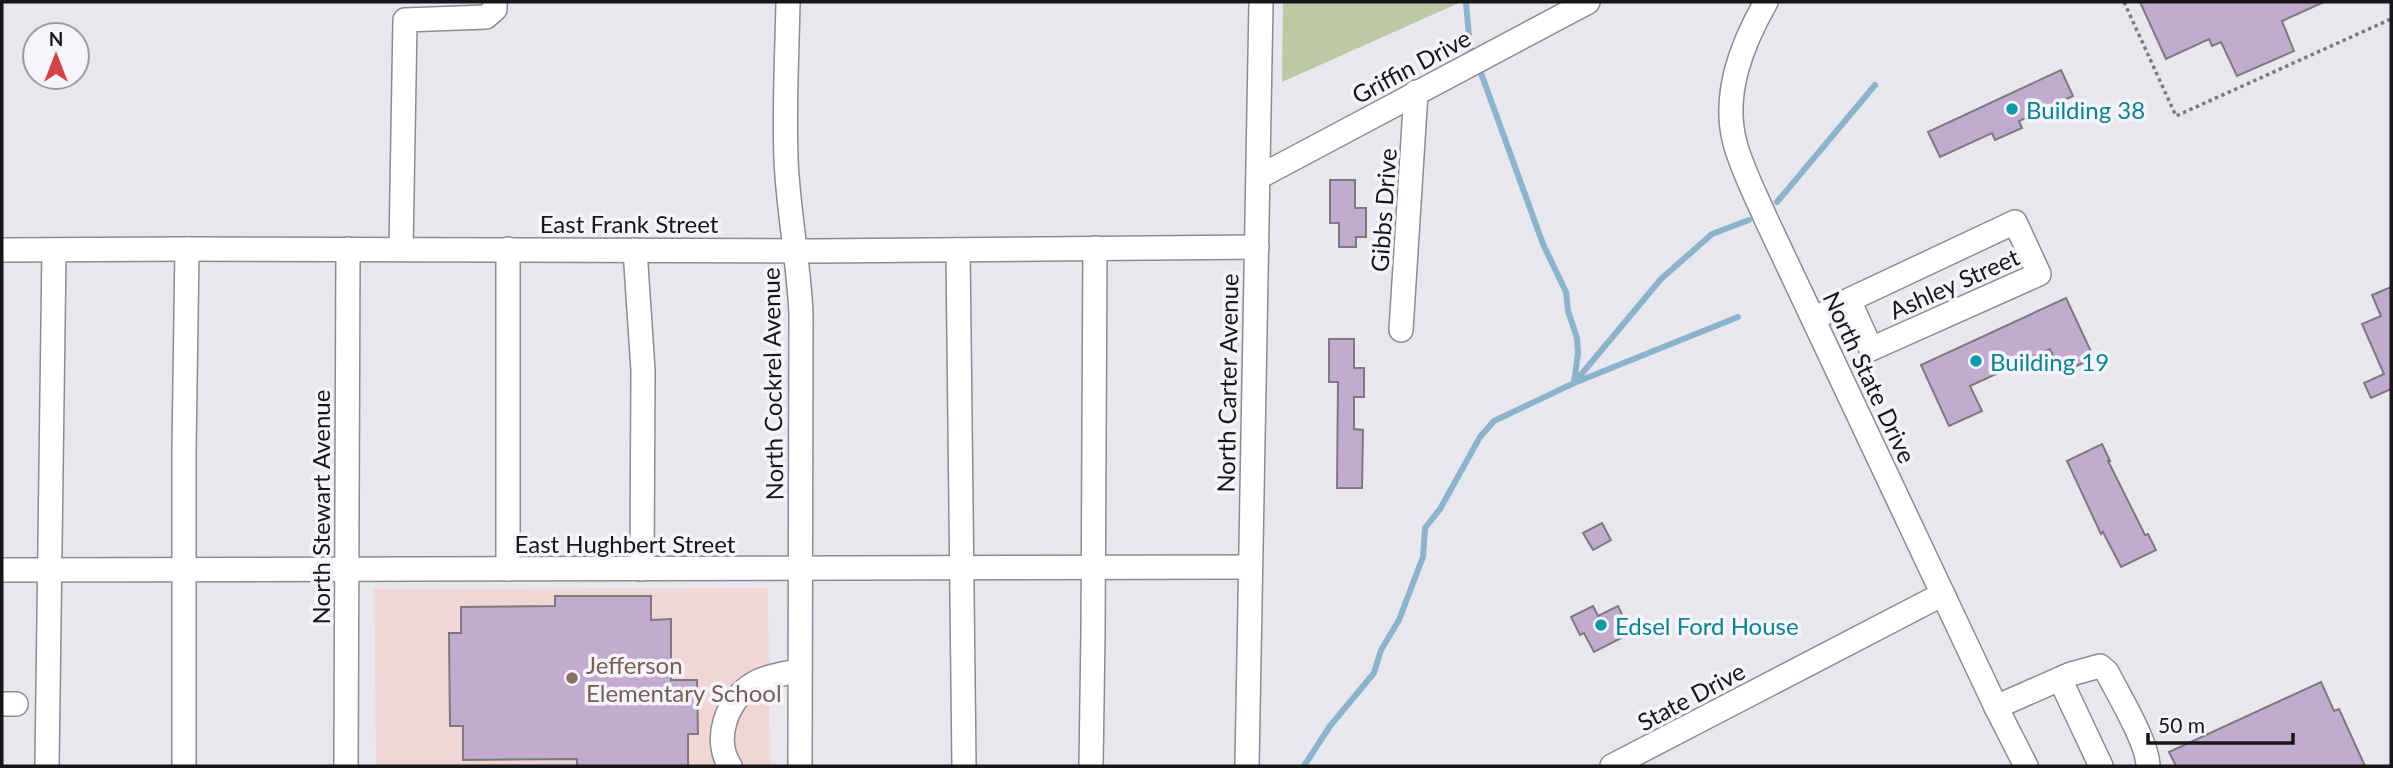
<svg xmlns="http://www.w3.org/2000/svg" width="2393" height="768" viewBox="0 0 2393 768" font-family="Lato,sans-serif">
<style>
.education{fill:#f1d6d5}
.green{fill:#bdc8a5}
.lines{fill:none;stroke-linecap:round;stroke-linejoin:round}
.stream{stroke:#8cb3cc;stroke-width:6}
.building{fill:#c2abce;stroke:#7d7a7f;stroke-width:2}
.minor-casing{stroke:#8c8c91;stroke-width:26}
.path{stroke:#7b7b7f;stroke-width:3.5;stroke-dasharray:3.5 3.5;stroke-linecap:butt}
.minor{stroke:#fff;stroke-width:23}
.culture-dot{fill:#0f9aa8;stroke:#f4f4fa;stroke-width:2.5}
.education-dot{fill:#8d6e63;stroke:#f4f4fa;stroke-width:2.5}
.labels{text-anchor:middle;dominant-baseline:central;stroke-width:7;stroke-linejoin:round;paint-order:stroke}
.street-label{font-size:24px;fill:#171719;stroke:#f4f4fa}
.culture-label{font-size:24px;fill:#0d838f;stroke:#f4f4fa;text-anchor:start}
.education-label{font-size:24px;fill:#785e54;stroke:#f4f4fa;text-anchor:start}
</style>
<rect width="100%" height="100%" fill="#e7e7ed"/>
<path class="education" d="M768,588L770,766H376L374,589Z"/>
<path class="green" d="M1283,2H1461L1282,82Z"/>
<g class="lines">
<g class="stream">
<path d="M1466,2L1470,49"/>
<path d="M1481,73L1543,244L1566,292L1568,311L1577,338L1578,353L1574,383L1738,317"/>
<path d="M1777,202L1875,85"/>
<path d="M1304,766L1330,726L1374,673L1381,650L1399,620L1418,570L1423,557L1425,528L1440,509L1480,437L1494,421L1574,383L1661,279L1712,234L1749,220"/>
</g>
</g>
<g class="building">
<path d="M2140,2H2324L2282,21L2294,51L2237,76L2221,42L2212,46L2209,39L2166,59Z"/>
<path d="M2061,70L2073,96L2019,121L2022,128L1995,140L1992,133L1940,157L1928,132Z"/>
<path d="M1330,180H1355V208H1366V237H1356V247H1339V223H1330Z"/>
<path d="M2391,287V389L2371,398L2364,383L2384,374L2362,324L2381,316L2372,295Z"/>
<path d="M2066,298L2094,358L2061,373L2050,349L1970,386L1982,411L1949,426L1921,365Z"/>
<path d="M1329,339H1354V368H1364V397H1354V429L1363,430L1362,488H1337L1338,382H1329Z"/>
<path d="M2102,444L2110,461H2108L2145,535L2148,534L2156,550L2121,567L2103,532L2101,534L2067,461Z"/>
<path d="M1602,523L1611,540L1593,550L1583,533Z"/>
<path d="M555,596H651V620L671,619V680H697L698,734H688V766H577V759L463,760V726H450L449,633H461V607L555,606Z"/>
<path d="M1593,606L1598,616L1618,606L1631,633L1594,652L1584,633L1580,635L1571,617Z"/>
<path d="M2321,682L2334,711L2339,709L2365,766H2176L2169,752Z"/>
</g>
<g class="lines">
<defs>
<g id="minor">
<path d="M788,2C787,54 784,107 786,159C788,211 799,262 801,315L800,766"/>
<path d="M1766,2C1742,44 1722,94 1735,143C1742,169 1755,194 1766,219L1996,707L2026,766"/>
<path d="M1259,177L1588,2"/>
<path d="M401,249L405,20L486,17L495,9V2"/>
<path d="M508,249V569"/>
<path d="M2,250L187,249L817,251L1257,247"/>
<path d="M635,250L643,370L642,569"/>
<path d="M958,250L964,766"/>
<path d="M1814,319L1849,300L2015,222L2039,274L1871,349L1849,300"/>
<path d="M1401,330L1416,92"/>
<path d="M2,570L1249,567"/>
<path d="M2060,679L2101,766"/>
<path d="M2,704H16"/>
<path d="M1996,707L2071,674L2100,666L2107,672C2118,694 2148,743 2148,766"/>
<path d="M47,766L54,250"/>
<path d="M184,766V451L187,249"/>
<path d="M346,766L348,249"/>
<path d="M730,766C713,740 726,701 753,684C765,676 786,674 800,670"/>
<path d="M1091,766L1093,633L1095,248"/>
<path d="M1247,766L1261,2"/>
<path d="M1612,766L1943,594"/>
</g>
</defs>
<use href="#minor" class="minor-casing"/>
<path class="path" d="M2124,2L2176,116L2391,19"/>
<use href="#minor" class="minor"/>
</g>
<g class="culture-dot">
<circle cx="2012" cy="109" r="7"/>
<circle cx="1976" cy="361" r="7"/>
<circle cx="1601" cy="625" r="7"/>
</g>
<circle class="education-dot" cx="572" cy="678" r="7"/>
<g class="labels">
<g class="street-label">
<text transform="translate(1411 66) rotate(-28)">Griffin Drive</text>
<text transform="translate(1383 210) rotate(-86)">Gibbs Drive</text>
<text x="629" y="223">East Frank Street</text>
<text transform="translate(1954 283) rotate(-24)">Ashley Street</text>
<text transform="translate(1870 377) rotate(65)">North State Drive</text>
<text transform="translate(1227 383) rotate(-89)">North Carter Avenue</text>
<text transform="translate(772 384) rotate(-91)">North Cockrel Avenue</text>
<text transform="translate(320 507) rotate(-90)">North Stewart Avenue</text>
<text x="625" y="543">East Hughbert Street</text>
<text transform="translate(1691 696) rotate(-28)">State Drive</text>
</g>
<g class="culture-label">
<text x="2026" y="109">Building 38</text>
<text x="1990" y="361">Building 19</text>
<text x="1615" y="625">Edsel Ford House</text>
</g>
<g class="education-label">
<text x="586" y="664">Jefferson<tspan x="586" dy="28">Elementary School</tspan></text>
</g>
</g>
<rect width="2393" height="768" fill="none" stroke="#171719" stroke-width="7"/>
<g transform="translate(56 56)"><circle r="33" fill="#f4f4fa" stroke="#9c9ca0" stroke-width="2"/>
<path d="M0-5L12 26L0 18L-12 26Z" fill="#d3434c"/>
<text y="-10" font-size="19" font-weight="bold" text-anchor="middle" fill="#171719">N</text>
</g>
<path d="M2148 733v10h145v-10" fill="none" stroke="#171719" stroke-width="3.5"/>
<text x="2158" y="733" font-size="21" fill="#171719" stroke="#f4f4fa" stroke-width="5" paint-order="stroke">50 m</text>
</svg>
